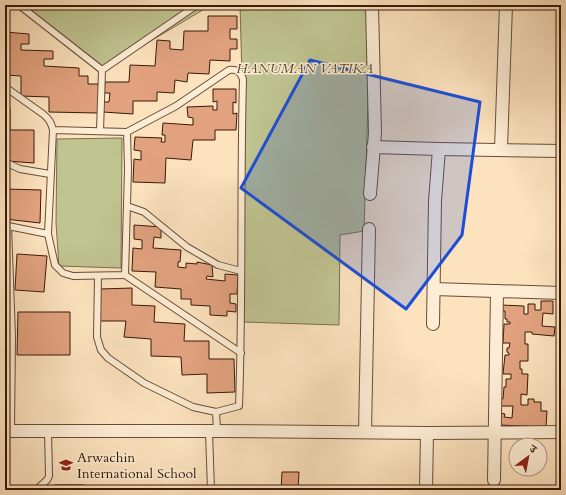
<svg xmlns="http://www.w3.org/2000/svg" width="566" height="495" viewBox="0 0 566 495" font-family="Cardo,'Noto Serif Devanagari',serif">
<style>
.green{fill:#bfc491;stroke:#7c6e4c}
.building{fill:#e2a27f;stroke:#391908}
.lines{fill:none;stroke-linecap:round;stroke-linejoin:round}
.lane-casing{stroke:#6a4c36;stroke-width:8}
.street-casing{stroke:#6a4c36;stroke-width:14}
.lane{stroke:#fdedd5;stroke-width:6}
.street{stroke:#fdedd5;stroke-width:12}
.marked{fill:#1d4ed8;fill-opacity:0.2;stroke:#1d4ed8;stroke-width:3;stroke-linejoin:round}
.labels{text-anchor:middle;dominant-baseline:central;stroke-width:3;stroke-linejoin:round;paint-order:stroke}
.park-label{font-size:14px;font-style:italic;fill:#614c31;stroke:#fdedd5}
.poi-label{font-size:14px;fill:#391908;stroke:#fdedd5;text-anchor:start}
</style>
<rect width="100%" height="100%" fill="#fce3be"/>
<filter id="stains"><feTurbulence type="fractalNoise" baseFrequency=".005" numOctaves="4"/><feColorMatrix values="0 0 0 0 .2 0 0 0 0 .09 0 0 0 0 .02 0 0 0 .5 -.17"/></filter>
<radialGradient id="worn" r=".72"><stop offset=".6" stop-color="#630" stop-opacity="0"/><stop offset="1" stop-color="#630" stop-opacity=".3"/></radialGradient>
<g class="green">
<path d="M17,5H211L102,70Z"/>
<path d="M240,5H371L364,231L340,235L339,325L243,322L244,147Z"/>
<path d="M122,138L121,268L59,266L56,223L57,139Z"/>
</g>
<g class="building">
<path d="M208,16H237V29H230V39H237V49H230V61L210,60L209,74L188,73L187,82L175,80L174,93L157,92V101H133V114L103,112V102H109L110,93H104L105,82H129L130,65L155,66L157,40L170,41V49L183,50L184,31H208Z"/>
<path d="M5,32L29,34V44H21V50L53,51V59H44V66L79,68V76H88V84H98V86L99,87L98,113L49,112V97L21,96V76L5,75Z"/>
<path d="M213,89H236V103L233,102V114L237,113L236,130H215V140H193L191,160L166,158L165,183L133,182L134,159L141,160V151L134,150L135,137L162,138L161,142H165V135H162L163,123L193,125V118L188,117L187,107L213,106V110H217V101L213,102Z"/>
<path d="M5,108H10V130H34V163L7,161L6,146H5Z"/>
<path d="M5,189L41,190L40,223L5,219Z"/>
<path d="M134,225L161,227V238L154,237L153,248L181,250L180,262H178V267L186,268V263L197,264V262L212,265L213,277L207,276L206,279L225,281V274L238,275L237,294H230V303L236,304V312L227,311V316L210,315V306L191,305V299H181V289L155,287L156,272L132,271L133,248L142,249V240L134,239Z"/>
<path d="M17,254L47,256L44,292L15,290Z"/>
<path d="M132,288V305L155,306L154,322L185,324L184,341H209V359H234L235,392L207,393V374L182,375L181,357L151,356V339L124,337L126,321H100V289Z"/>
<path d="M541,301H553V314L543,313L542,326L555,327L554,336L532,334V332H525V344H528V361H520V369H522V374H528L527,395L521,394V405H528V399H534V402H541V411H547L546,427L499,425L500,413L505,414L504,417L512,418L513,406H500L501,399H503L504,387H506V379H511V374H503L505,355H509V353L507,352V348H509L510,343H503L504,324H510V322H507V319H505V311H500L501,305L524,306V314H528V304H535V310H541Z"/>
<path d="M18,312H70V355H17Z"/>
<path d="M282,472H299L298,490H281Z"/>
<rect x="55" y="485" width="29" height="5"/>
</g>
<g class="lines">
<defs>
<g id="lane">
<path d="M19,5L102,70L100,131"/>
<path d="M102,70L197,5"/>
<path d="M5,87L43,114C49,119 51,122 53,130L48,234L55,265L63,273L73,276L125,275L128,169L127,132L53,130"/>
<path d="M127,132L176,106L229,70C238,69 240,72 243,79C240,188 243,297 239,406L216,412"/>
<path d="M5,162L20,169L50,174"/>
<path d="M127,206L144,212L187,247L218,265L241,271"/>
<path d="M125,275L241,353"/>
<path d="M98,276L97,337L101,350L108,358L144,383L193,407L216,412L217,431"/>
<path d="M11,431L12,337L8,226L48,234"/>
<path d="M209,432L211,490"/>
<path d="M36,490L47,480L49,476L48,431"/>
</g>
<g id="street">
<path d="M373,147L439,149L561,151"/>
<path d="M501,149L506,5"/>
<path d="M370,194L375,133L372,5"/>
<path d="M434,289L561,293"/>
<path d="M433,324L435,201L439,149"/>
<path d="M5,431H217L427,433L561,432"/>
<path d="M365,432L369,229"/>
<path d="M494,480L497,291"/>
<path d="M426,490L427,433"/>
</g>
</defs>
<use href="#lane" class="lane-casing"/>
<use href="#street" class="street-casing"/>
<use href="#lane" class="lane"/>
<use href="#street" class="street"/>
</g>
<path class="marked" d="M310,60L480,102L462,235L406,309L241,188Z"/>
<defs>
<symbol id="school-bare" viewBox="-9 -9 18 18"><path d="M0-5L7-2L0 1L-7-2ZM-4 1L0 2.5L4 1V4Q0 6-4 4Z" fill="#8f2418" stroke="#fdedd5" stroke-width="2.5" paint-order="stroke"/></symbol>
</defs>
<g fill-rule="evenodd">
<use href="#school-bare" x="56" y="455" width="20" height="20"/>
</g>
<g class="labels">
<g class="park-label">
<text x="305" y="68">HANUMAN VATIKA</text>
</g>
<g class="poi-label">
<text x="77" y="457">Arwachin<tspan x="77" dy="16">International School</tspan></text>
</g>
</g>
<rect width="566" height="495" fill="none" stroke="#fce3be" stroke-width="20"/>
<rect x="6" y="6" width="554" height="483" fill="none" stroke="#391908" stroke-width="2"/>
<rect x="10" y="10" width="546" height="475" fill="none" stroke="#391908"/>
<g transform="translate(528 457) rotate(32)"><circle r="19" fill="#fdedd5" stroke="#af9883"/>
<path d="M0-3L7 15L0 10L-7 15Z" fill="#8f2418"/>
<text y="-6" font-size="11" font-weight="bold" text-anchor="middle" fill="#391908">उ</text>
</g>
<rect width="100%" height="100%" filter="url(#stains)"/>
<rect width="100%" height="100%" fill="url(#worn)"/>
</svg>
